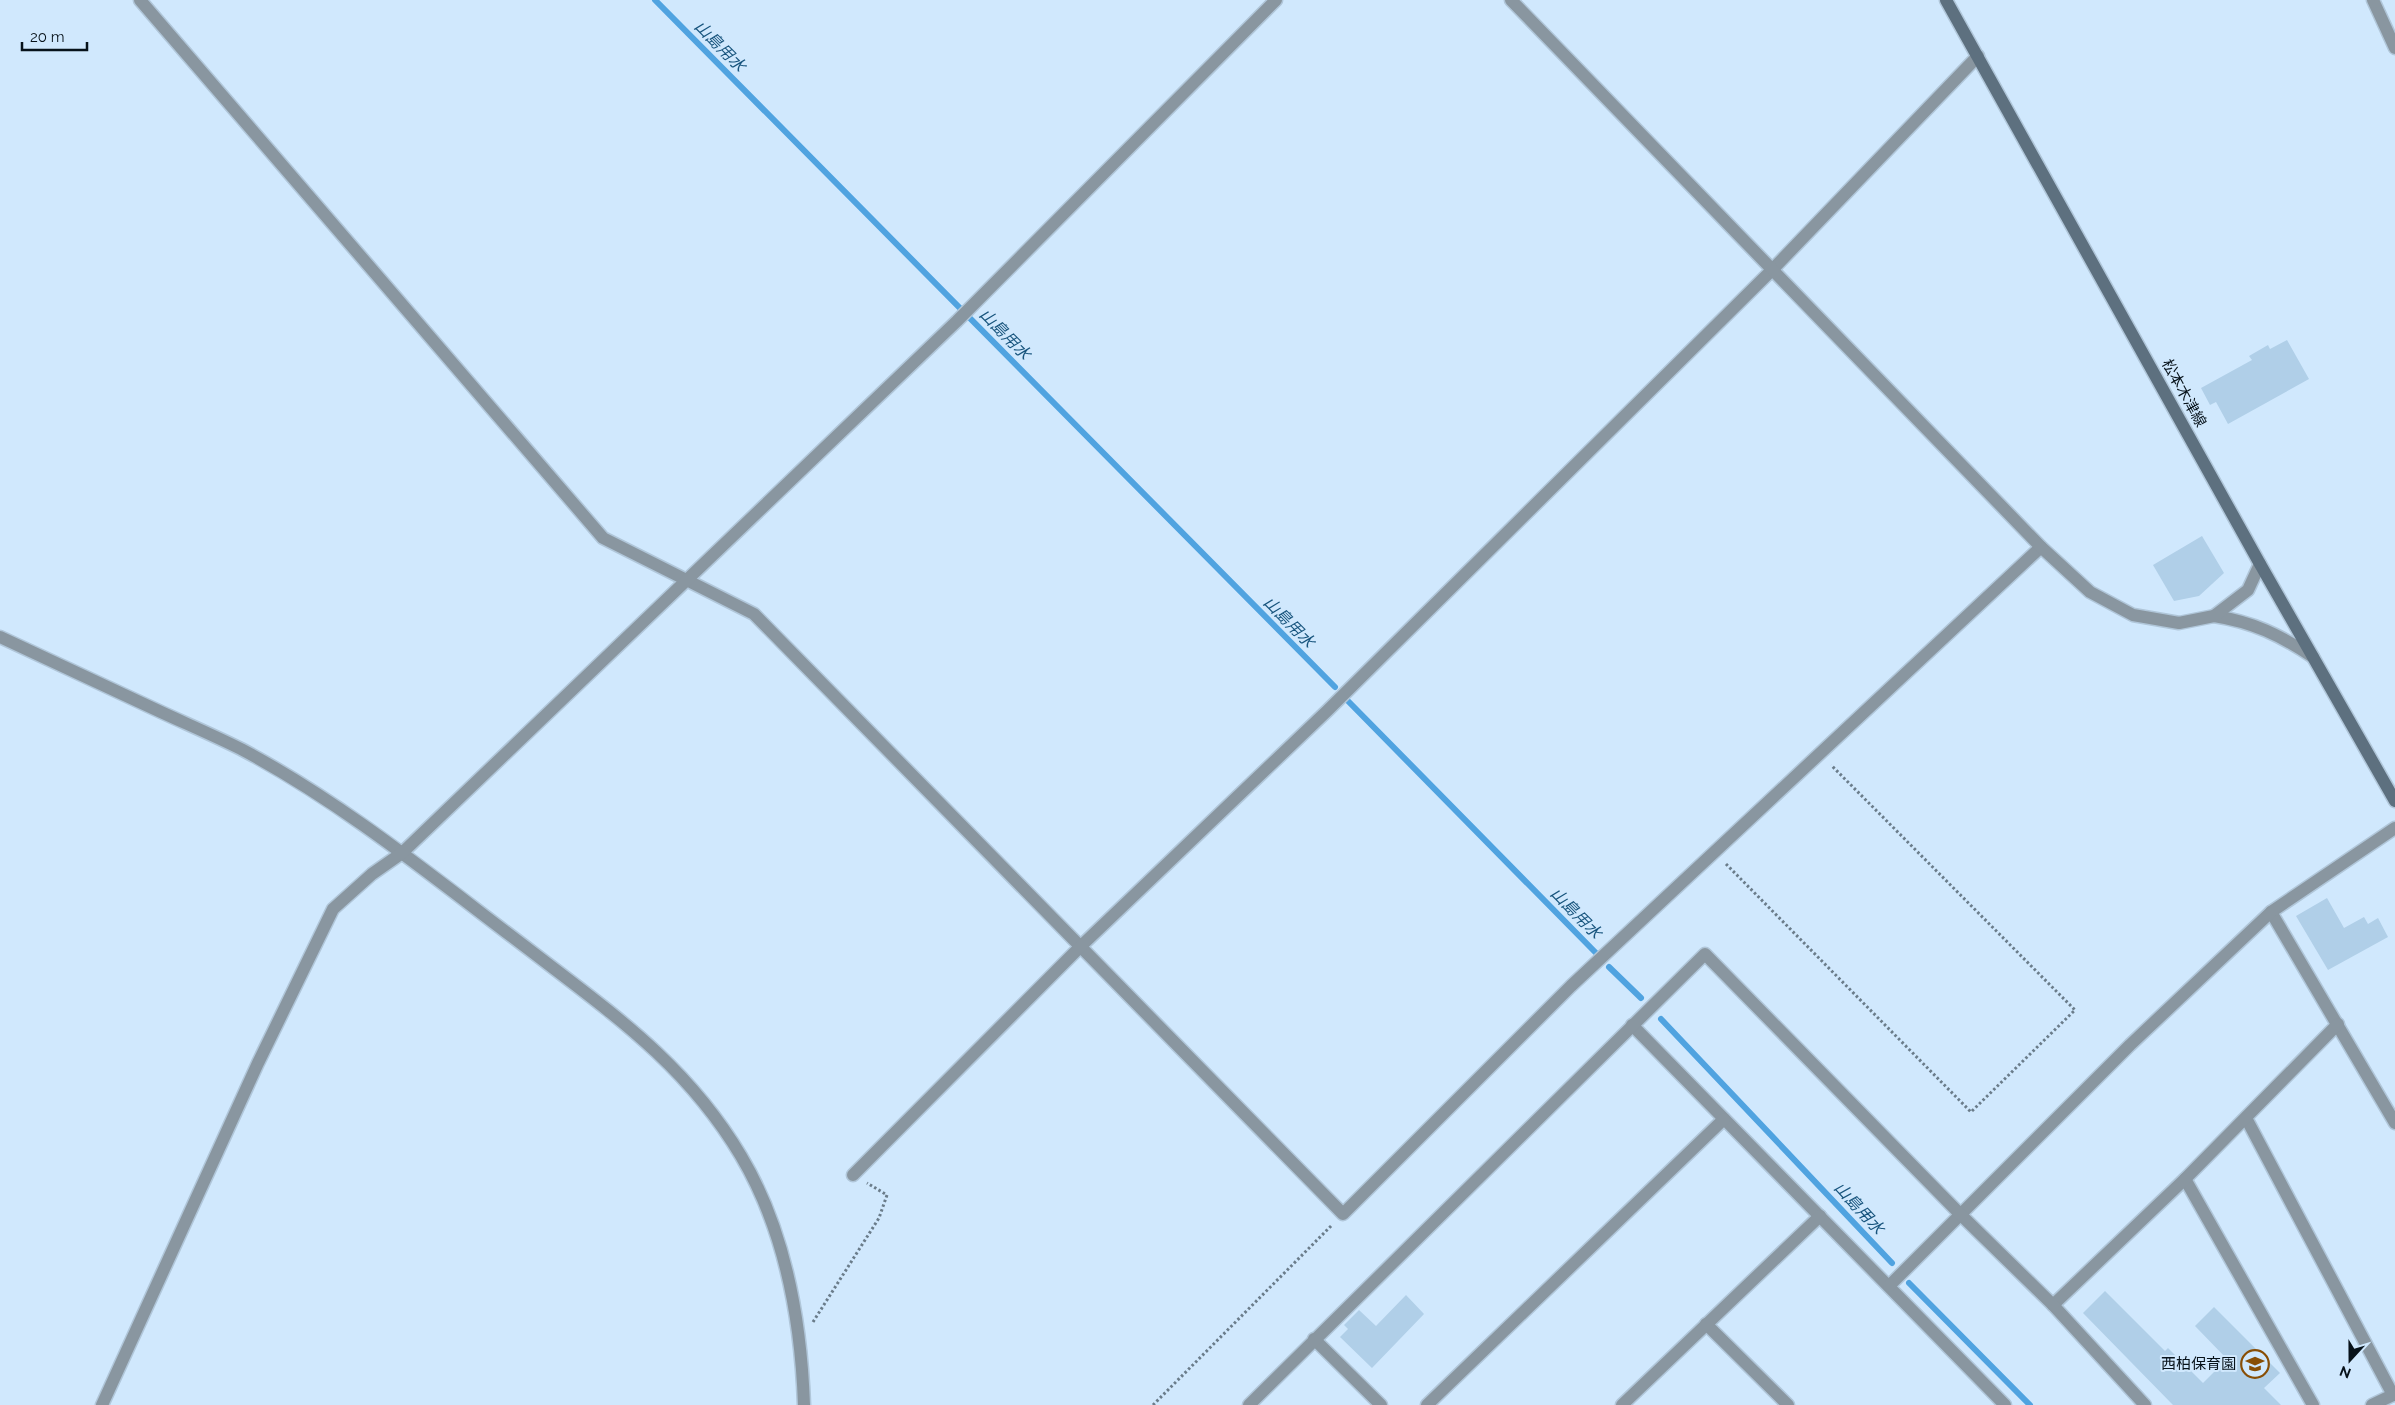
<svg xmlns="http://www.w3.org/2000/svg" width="2395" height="1405" viewBox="0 0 2395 1405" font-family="Raleway,'Noto Sans JP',sans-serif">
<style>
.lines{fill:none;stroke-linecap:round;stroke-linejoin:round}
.stream{stroke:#50a3e0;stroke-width:6}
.building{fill:#b0cfe8}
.minor-casing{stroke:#b0c6d9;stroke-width:15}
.tertiary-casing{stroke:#b0c6d9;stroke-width:15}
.secondary-casing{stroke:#b0c6d9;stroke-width:15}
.path{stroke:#6a7c8a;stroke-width:3;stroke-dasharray:2.5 2.5;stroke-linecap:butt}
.minor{stroke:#8996a0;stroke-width:12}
.tertiary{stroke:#8996a0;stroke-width:12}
.secondary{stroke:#5d707f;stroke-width:12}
.labels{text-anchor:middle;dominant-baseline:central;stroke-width:4;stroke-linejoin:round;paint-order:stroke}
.street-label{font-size:15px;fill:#07121a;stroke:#d0e8fd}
.poi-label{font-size:15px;fill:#07121a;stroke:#d0e8fd;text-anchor:end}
.water-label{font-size:16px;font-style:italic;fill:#17547d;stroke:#d0e8fd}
</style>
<rect width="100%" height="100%" fill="#d0e8fd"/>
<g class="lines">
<g class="stream">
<path d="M655,0L1335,687"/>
<path d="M1348,701L1596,953"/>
<path d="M1609,967L1641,998"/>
<path d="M1661,1019L1892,1263"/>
<path d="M1909,1283L2030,1405"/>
</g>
</g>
<g class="building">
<path d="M2287,340L2309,379L2228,424L2216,402L2210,405L2201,388L2252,360L2249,356L2268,345L2270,349Z"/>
<path d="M2202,536L2224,573L2199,596L2174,601L2153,565Z"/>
<path d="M2327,898L2344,928L2364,917L2368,924L2378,918L2388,937L2328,970L2296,916Z"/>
<path d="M2105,1291L2165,1351L2168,1348L2203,1383L2227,1359L2195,1326L2214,1307L2280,1373L2264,1388L2281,1405H2173L2083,1313Z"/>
<path d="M1406,1295L1424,1314L1372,1368L1340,1337L1348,1329L1344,1325L1359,1310L1376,1326Z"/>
</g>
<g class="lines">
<defs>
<g id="minor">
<path d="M140,0L603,538L754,614L1343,1214L1571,986L2041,547"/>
<path d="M2373,0L2395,48"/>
<path d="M2214,616C2253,622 2280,635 2313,657"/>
<path d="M2271,912L2395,1123"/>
<path d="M1632,1025L2005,1405"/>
<path d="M2246,1118L2393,1395"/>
<path d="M853,1175L1080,947L1327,711L1772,270L1978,56"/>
<path d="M2185,1179L2313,1405"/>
<path d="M1889,1286L2130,1045L2271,912L2395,828"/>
<path d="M2053,1305L2185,1179L2338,1024"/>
<path d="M1706,1324L1788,1405"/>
<path d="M1314,1339L1381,1405"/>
<path d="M1249,1405L1705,954L1961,1215L2053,1305L2145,1405"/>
<path d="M1427,1405L1724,1119"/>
<path d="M1622,1405L1820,1216"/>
<path d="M2372,1405L2395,1394"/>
</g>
<g id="tertiary">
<path d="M1511,0L2041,547L2090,592L2133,615L2179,623L2214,616L2248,590L2260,564"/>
<path d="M0,637C54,662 107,687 161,712C187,724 215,736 241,749C345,804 438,881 531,951C613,1014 687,1065 741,1156C785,1230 801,1320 804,1405"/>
<path d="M102,1405L258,1063L333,909L372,874L402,853L957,321L1276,0"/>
</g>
<path id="secondary" d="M1946,0L2260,564L2395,801"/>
</defs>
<use href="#minor" class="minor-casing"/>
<use href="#tertiary" class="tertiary-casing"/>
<use href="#secondary" class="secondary-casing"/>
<g class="path">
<path d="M1726,864L1971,1112L2075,1010L1831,765"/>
<path d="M813,1322L879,1218L887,1195L867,1183"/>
<path d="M1153,1405L1332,1225"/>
</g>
<use href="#minor" class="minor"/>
<use href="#tertiary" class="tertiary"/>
<use href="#secondary" class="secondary"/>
</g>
<defs>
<symbol id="school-ring" viewBox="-11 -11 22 22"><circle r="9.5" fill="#d0e8fd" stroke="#884e05" stroke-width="1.5"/><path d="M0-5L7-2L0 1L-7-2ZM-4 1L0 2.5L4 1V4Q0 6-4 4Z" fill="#884e05"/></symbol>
</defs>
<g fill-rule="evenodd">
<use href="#school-ring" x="2239" y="1348" width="32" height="32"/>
</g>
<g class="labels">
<g class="street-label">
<text transform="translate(2184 393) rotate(61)">松本木津線</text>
</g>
<g class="poi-label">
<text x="2236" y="1364">西柏保育園</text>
</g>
<g class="water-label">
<text transform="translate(720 46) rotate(45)">山島用水</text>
<text transform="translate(1005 334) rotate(45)">山島用水</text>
<text transform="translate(1289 622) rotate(45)">山島用水</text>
<text transform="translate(1576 913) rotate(45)">山島用水</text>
<text transform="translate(1859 1208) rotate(47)">山島用水</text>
</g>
</g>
<g transform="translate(2350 1360) rotate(201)" stroke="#d0e8fd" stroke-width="4" paint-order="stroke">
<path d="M0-4L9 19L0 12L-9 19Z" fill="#07121a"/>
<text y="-8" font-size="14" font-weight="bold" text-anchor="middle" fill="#07121a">N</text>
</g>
<path d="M22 42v8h65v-8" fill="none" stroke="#07121a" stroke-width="2.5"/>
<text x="30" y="42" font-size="15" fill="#07121a" stroke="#d0e8fd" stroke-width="4" paint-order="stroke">20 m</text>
</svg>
